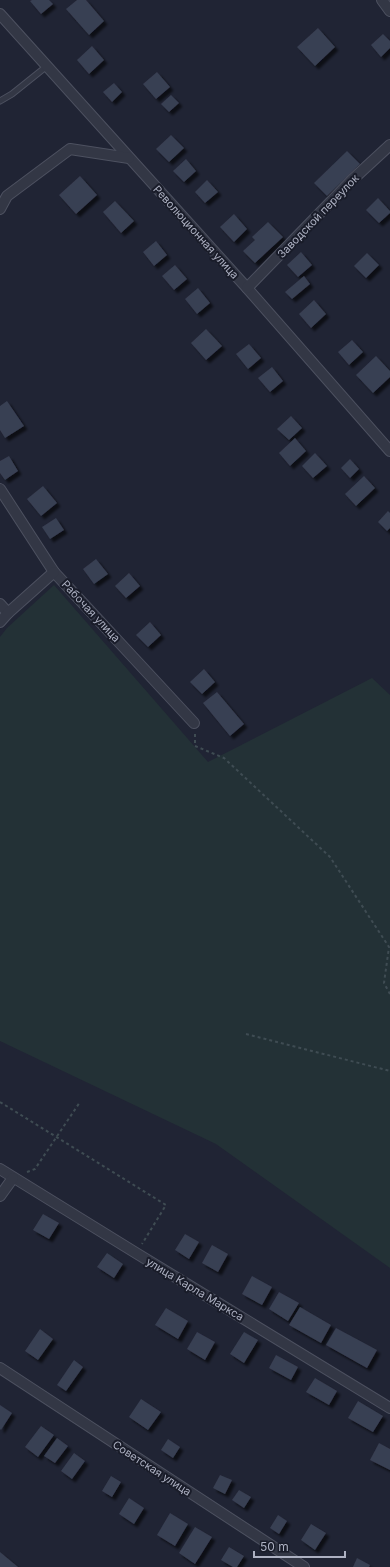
<svg xmlns="http://www.w3.org/2000/svg" width="390" height="1567" viewBox="0 0 390 1567" font-family="Inter,sans-serif">
<style>
.green{fill:#233136}
.building{fill:#393f52;filter:url(#shadow)}
.lines{fill:none;stroke-linecap:round;stroke-linejoin:round}
.lane-casing{stroke:#4d5160;stroke-width:7}
.street-casing{stroke:#4d5160;stroke-width:12}
.path{stroke:#3f4c53;stroke-width:2;stroke-dasharray:3 3;stroke-linecap:butt}
.lane{stroke:#333745;stroke-width:5}
.street{stroke:#333745;stroke-width:10}
.labels{text-anchor:middle;dominant-baseline:central;stroke-width:4;stroke-linejoin:round;paint-order:stroke}
.street-label{font-size:11px;fill:#adb1c2;stroke:#191c29}
</style>
<defs>
<filter id="shadow"><feDropShadow dx="3.5" dy="3.5" stdDeviation="1" flood-color="#0009"/></filter>
</defs>
<rect width="100%" height="100%" fill="#202434"/>
<path class="green" d="M54,585L208,762L372,678L390,695V1268L216,1144L0,1041V637L7,628Z"/>
<g class="building">
<path d="M32,0H49L53,4L41,14L30,1Z"/>
<path d="M77,0H86L104,21L89,35L66,9Z"/>
<path d="M318,28L335,47L315,66L297,47Z"/>
<path d="M383,34L390,41V48L381,57L371,45Z"/>
<path d="M92,46L104,60L89,74L77,60Z"/>
<path d="M157,72L170,87L156,99L143,84Z"/>
<path d="M114,83L122,92L112,102L103,92Z"/>
<path d="M171,95L179,103L169,112L161,104Z"/>
<path d="M171,135L184,148L169,162L156,149Z"/>
<path d="M347,151L360,164L327,196L314,183Z"/>
<path d="M186,159L196,171L184,182L173,171Z"/>
<path d="M80,176L97,195L76,214L59,195Z"/>
<path d="M207,180L218,192L205,203L195,192Z"/>
<path d="M378,198L390,211V213L379,223L366,210Z"/>
<path d="M115,201L134,221L121,233L103,212Z"/>
<path d="M234,214L247,229L234,242L220,227Z"/>
<path d="M268,222L283,237L255,263L243,251L255,240L252,237Z"/>
<path d="M156,241L167,255L154,266L143,252Z"/>
<path d="M301,252L312,265L298,277L287,265Z"/>
<path d="M367,253L379,265L366,278L354,266Z"/>
<path d="M175,265L187,279L174,290L162,276Z"/>
<path d="M304,276L310,284L292,299L285,292Z"/>
<path d="M198,288L210,303L197,314L185,299Z"/>
<path d="M314,300L326,314L311,328L299,314Z"/>
<path d="M206,329L222,346L206,360L191,343Z"/>
<path d="M352,340L363,352L349,365L338,352Z"/>
<path d="M249,344L261,358L248,369L236,354Z"/>
<path d="M376,356L390,371V377L373,393L356,375Z"/>
<path d="M272,367L283,381L270,392L258,378Z"/>
<path d="M7,401L24,426L5,438L0,430V406Z"/>
<path d="M291,416L302,428L289,440L277,429Z"/>
<path d="M295,438L306,451L290,466L279,453Z"/>
<path d="M315,453L327,466L313,478L302,466Z"/>
<path d="M9,456L18,471L5,480L0,473V461Z"/>
<path d="M350,459L359,469L350,478L341,468Z"/>
<path d="M364,476L375,488L356,506L345,494Z"/>
<path d="M43,486L57,503L41,516L27,499Z"/>
<path d="M388,511L390,513V528L387,531L378,522Z"/>
<path d="M56,518L64,530L50,539L42,527Z"/>
<path d="M96,559L108,574L94,584L83,569Z"/>
<path d="M129,573L140,586L126,598L115,586Z"/>
<path d="M150,622L161,635L148,647L136,635Z"/>
<path d="M204,669L215,682L202,694L190,682Z"/>
<path d="M217,692L244,724L230,736L203,703Z"/>
<path d="M43,1214L59,1223L49,1239L33,1230Z"/>
<path d="M185,1234L199,1242L189,1259L175,1250Z"/>
<path d="M212,1245L228,1254L218,1272L202,1263Z"/>
<path d="M107,1253L123,1264L114,1278L97,1267Z"/>
<path d="M252,1276L272,1287L262,1305L242,1294Z"/>
<path d="M279,1292L299,1303L288,1321L269,1309Z"/>
<path d="M300,1307L331,1325L321,1343L289,1325Z"/>
<path d="M166,1308L188,1321L178,1339L155,1325Z"/>
<path d="M336,1328L377,1350L367,1368L326,1345Z"/>
<path d="M40,1329L53,1339L38,1360L25,1351Z"/>
<path d="M197,1332L215,1342L205,1360L187,1349Z"/>
<path d="M244,1332L258,1340L244,1363L230,1354Z"/>
<path d="M276,1355L298,1367L291,1380L269,1368Z"/>
<path d="M74,1360L83,1367L66,1391L57,1385Z"/>
<path d="M315,1378L337,1391L329,1405L306,1392Z"/>
<path d="M141,1399L161,1412L148,1430L129,1417Z"/>
<path d="M358,1401L383,1416L373,1432L348,1418Z"/>
<path d="M0,1405L12,1413L1,1430L0,1429Z"/>
<path d="M41,1426L54,1435L38,1457L25,1447Z"/>
<path d="M57,1438L68,1446L55,1463L44,1456Z"/>
<path d="M168,1439L180,1447L173,1458L161,1450Z"/>
<path d="M379,1443L390,1449V1470L370,1460Z"/>
<path d="M74,1453L85,1461L72,1479L61,1471Z"/>
<path d="M220,1475L232,1480L225,1494L213,1488Z"/>
<path d="M111,1476L121,1482L112,1497L102,1491Z"/>
<path d="M239,1490L251,1497L244,1508L232,1500Z"/>
<path d="M129,1498L144,1508L134,1524L119,1514Z"/>
<path d="M170,1513L188,1524L175,1546L157,1535Z"/>
<path d="M278,1515L287,1521L279,1534L270,1528Z"/>
<path d="M311,1524L326,1533L315,1550L301,1540Z"/>
<path d="M195,1527L212,1537L195,1564L179,1553Z"/>
<path d="M229,1547L244,1556L237,1567H233L221,1560Z"/>
<path d="M0,1552L18,1567H0Z"/>
<path d="M357,1558L370,1565L369,1567H353Z"/>
</g>
<g class="lines">
<defs>
<path id="lane" d="M0,101L12,94L47,66"/>
<g id="street">
<path d="M382,0L390,11"/>
<path d="M0,14L247,288L390,451"/>
<path d="M0,209L7,196L70,149L129,158"/>
<path d="M247,288L352,180L390,145"/>
<path d="M0,489L54,572L194,723"/>
<path d="M0,604L8,613"/>
<path d="M0,622L8,613L54,572"/>
<path d="M0,1169L136,1253L390,1408"/>
<path d="M0,1196L13,1178"/>
<path d="M0,1368L304,1567"/>
</g>
</defs>
<use href="#lane" class="lane-casing"/>
<use href="#street" class="street-casing"/>
<g class="path">
<path d="M195,734V746L224,758L330,857L389,947L384,983L390,994"/>
<path d="M246,1034L390,1071"/>
<path d="M0,1102L166,1205L142,1244"/>
<path d="M27,1172L35,1169L80,1102"/>
</g>
<use href="#lane" class="lane"/>
<use href="#street" class="street"/>
</g>
<g class="labels">
<g class="street-label">
<text transform="translate(318 216) rotate(-46)">Заводской переулок</text>
<text transform="translate(196 232) rotate(48)">Революционная улица</text>
<text transform="translate(91 611) rotate(47)">Рабочая улица</text>
<text transform="translate(195 1289) rotate(31)">улица Карла Маркса</text>
<text transform="translate(152 1468) rotate(33)">Советская улица</text>
</g>
</g>
<path d="M254 1551v6h91v-6" fill="none" stroke="#adb1c2" stroke-width="2"/>
<text x="260" y="1551" font-size="12" fill="#adb1c2" stroke="#191c29" stroke-width="3" paint-order="stroke">50 m</text>
</svg>
